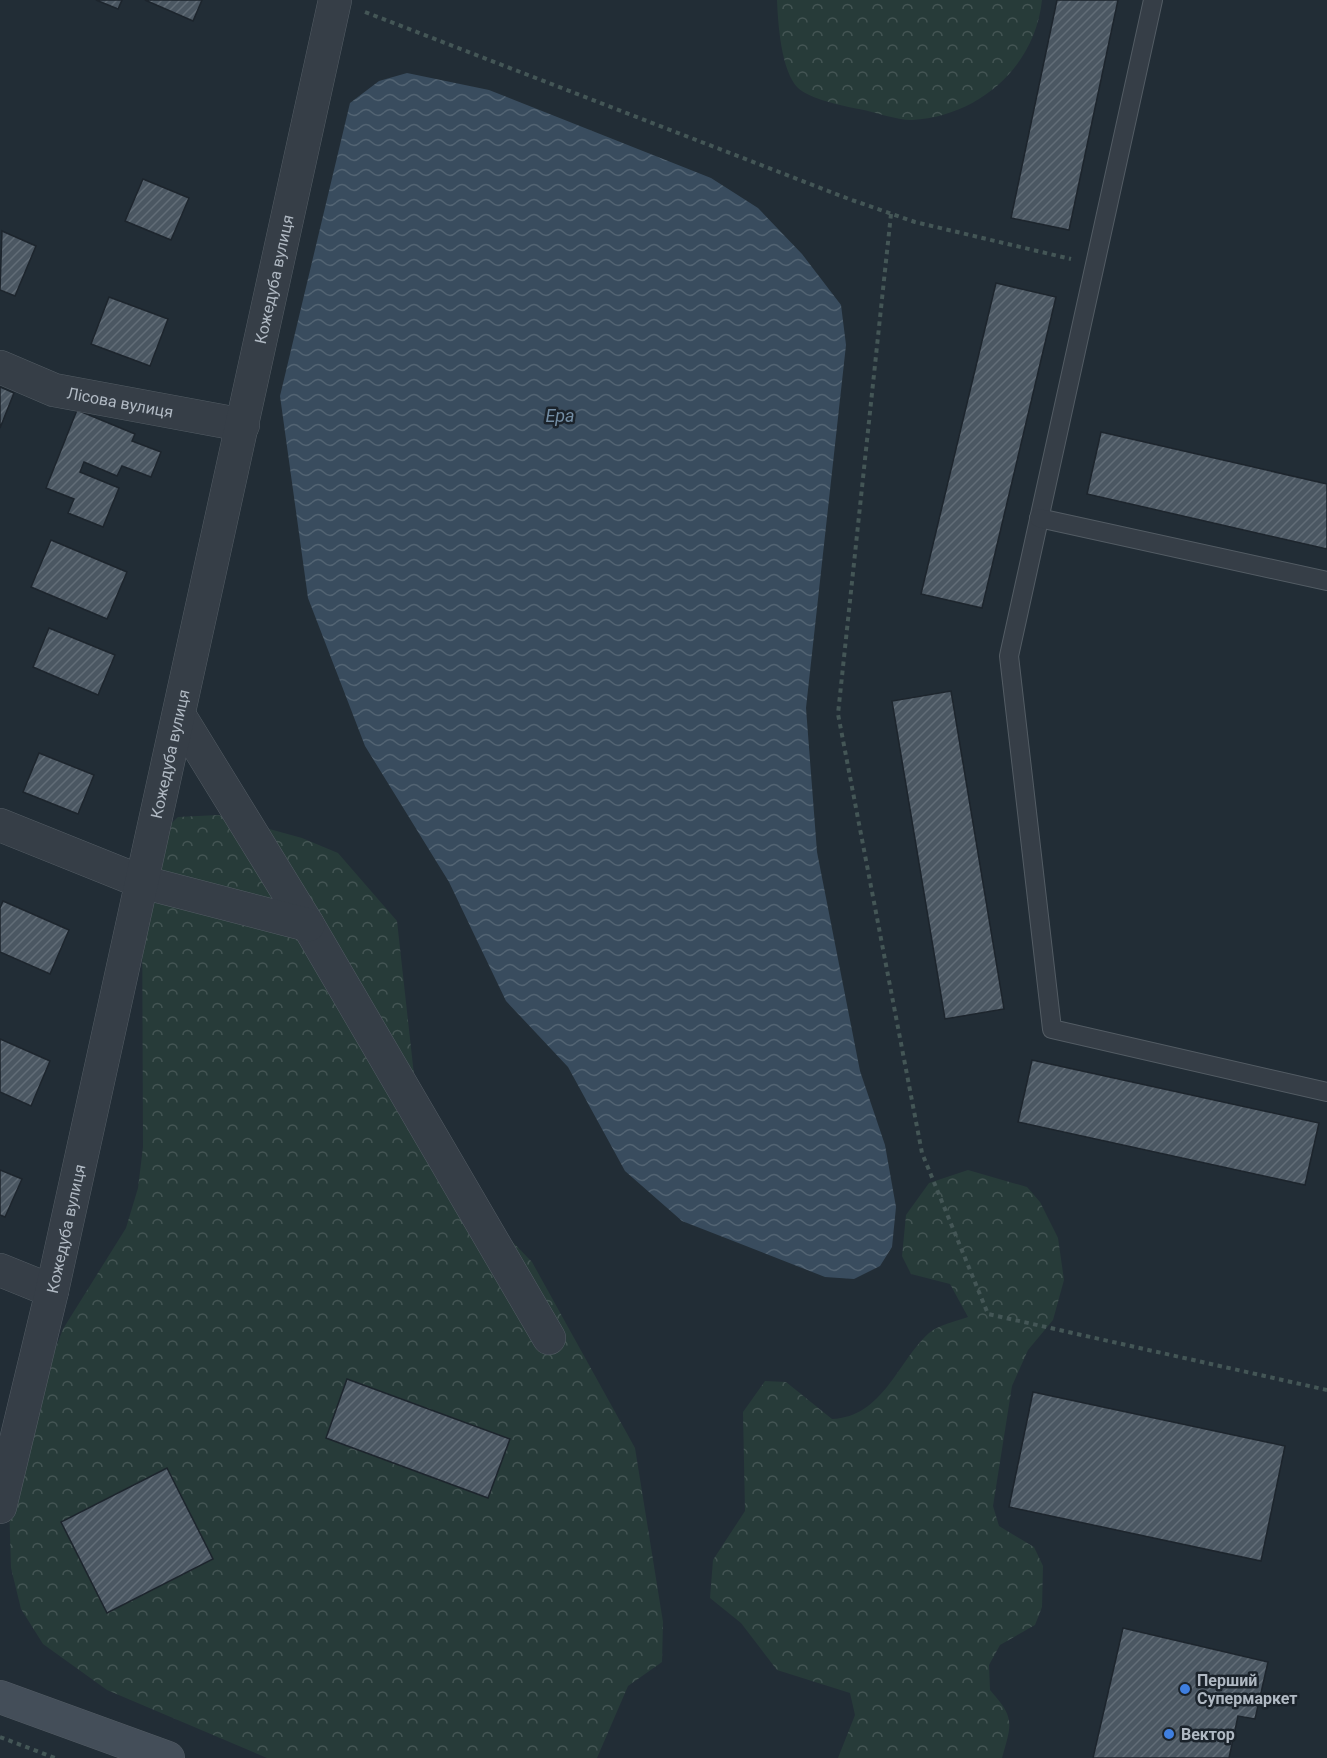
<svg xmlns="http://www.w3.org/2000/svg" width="1327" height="1758" viewBox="0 0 1327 1758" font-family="Roboto,sans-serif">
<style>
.forest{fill:url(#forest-crowns)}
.water{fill:url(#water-waves)}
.building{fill:url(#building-hatch);stroke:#1d252d;stroke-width:1.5}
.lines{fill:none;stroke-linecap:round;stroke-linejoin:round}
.lane-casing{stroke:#535c64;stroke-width:20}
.street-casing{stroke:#535c64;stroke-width:34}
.secondary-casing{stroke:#535c64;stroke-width:34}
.path{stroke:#445656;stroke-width:4;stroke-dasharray:4.5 4.5;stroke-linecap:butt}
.lane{stroke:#363e47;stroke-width:18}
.street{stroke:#363e47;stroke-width:33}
.secondary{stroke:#444e59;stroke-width:33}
.shop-dot{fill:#3f7fe0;stroke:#1b232b;stroke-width:2}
.labels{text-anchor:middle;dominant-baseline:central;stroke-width:5;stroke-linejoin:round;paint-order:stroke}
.street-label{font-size:16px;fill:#b0b9c3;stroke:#1b232b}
.poi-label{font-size:16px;font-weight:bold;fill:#b0b9c3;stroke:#1b232b;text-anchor:start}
.water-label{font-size:18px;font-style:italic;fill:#738da4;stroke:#1b232b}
</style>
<defs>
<pattern id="forest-crowns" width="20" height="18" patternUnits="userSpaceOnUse" patternTransform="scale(1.5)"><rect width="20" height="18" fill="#273b39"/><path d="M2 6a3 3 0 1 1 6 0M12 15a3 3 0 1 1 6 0" fill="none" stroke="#445554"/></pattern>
<pattern id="water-waves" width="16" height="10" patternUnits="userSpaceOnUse" patternTransform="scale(1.5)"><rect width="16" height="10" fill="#394c5e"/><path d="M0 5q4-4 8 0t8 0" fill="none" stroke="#536473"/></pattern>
<pattern id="building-hatch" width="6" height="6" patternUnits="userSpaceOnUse" patternTransform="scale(1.5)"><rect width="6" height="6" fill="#4b5762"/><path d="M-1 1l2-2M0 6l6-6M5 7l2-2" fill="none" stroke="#626d77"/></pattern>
</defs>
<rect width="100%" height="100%" fill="#222d36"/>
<g class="forest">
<path d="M777,0H1042C1035,67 979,116 912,120C896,120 875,112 859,109C843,106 810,99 798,88C781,71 778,23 777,0Z"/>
<path d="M218,815L302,838L338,853L397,921L416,1093L443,1170L532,1262L635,1448L663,1622L662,1662L628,1686L597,1758H267L107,1690L43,1644L21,1609L11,1568L8,1471L63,1329L126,1228L138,1188L143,1147L142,882L150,844L178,817Z"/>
<path d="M968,1170L1027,1187L1040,1202L1058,1238L1064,1280L1053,1320L1028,1350L1012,1386L993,1506L999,1526L1034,1547L1043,1566L1042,1607L1035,1625L1000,1645L989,1665L990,1690C1015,1718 1012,1723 1002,1758H838L855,1715L850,1693L777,1670L741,1623L710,1598L713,1560L745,1511L743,1412L765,1381L786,1382L832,1419C883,1417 897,1362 929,1333C938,1325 957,1321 968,1317L950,1284L911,1274L902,1256L906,1215L929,1183Z"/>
</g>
<path class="water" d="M407,73L489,90L711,178L758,208L802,254L841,305L846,345L806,708L817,852L860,1071L885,1145L896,1207L892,1247L880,1266L854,1279L825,1277L682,1221L625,1171L568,1067L506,1001L449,882L365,746L308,598L280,396L350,103L379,81Z"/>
<g class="building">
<path d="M96,0H122L118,9Z"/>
<path d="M145,0H202L193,21Z"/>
<path d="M1057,0H1118L1069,230L1011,218Z"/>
<path d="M143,179L189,198L171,240L125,221Z"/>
<path d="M2,231L36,246L15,296L0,290Z"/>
<path d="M996,283L1056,297L982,608L921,594Z"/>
<path d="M109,297L168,319L150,366L91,344Z"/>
<path d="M0,387L14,393L0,428Z"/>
<path d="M77,410L135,434L132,441L161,452L151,477L122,466L117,476L84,462L80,472L119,488L103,527L68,513L74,499L46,488Z"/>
<path d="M1101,432L1327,484V549L1087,494Z"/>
<path d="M51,540L127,572L107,619L31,587Z"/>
<path d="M49,628L115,655L98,695L33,667Z"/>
<path d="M951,691L1004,1009L945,1019L892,701Z"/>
<path d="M39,753L94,775L78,814L23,792Z"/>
<path d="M3,901L69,930L50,974L0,952V908Z"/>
<path d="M0,1039L50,1061L31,1106L0,1092Z"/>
<path d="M1032,1060L1319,1123L1305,1185L1018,1122Z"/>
<path d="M0,1170L22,1179L5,1217L0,1215Z"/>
<path d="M347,1379L510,1439L488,1498L326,1438Z"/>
<path d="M1033,1392L1285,1446L1261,1561L1009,1507Z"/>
<path d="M167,1468L213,1559L107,1613L61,1522Z"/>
<path d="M1123,1628L1268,1662L1255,1719L1238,1716L1229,1758H1093Z"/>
</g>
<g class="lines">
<defs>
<g id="lane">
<path d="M1153,0L1009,656L1052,1029L1327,1092"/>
<path d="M1039,518L1327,581"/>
</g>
<g id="street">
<path id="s1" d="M0,367L54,390L243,425"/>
<path d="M179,715L308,925L549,1338"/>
<path d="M0,825L142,882L308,925"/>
<path d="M0,1270L52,1291"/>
<path id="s2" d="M0,1507L52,1291L335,0"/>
</g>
<path id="secondary" d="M0,1697L168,1758"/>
</defs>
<use href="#lane" class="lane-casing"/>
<use href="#street" class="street-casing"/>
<use href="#secondary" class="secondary-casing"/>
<g class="path">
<path d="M365,12L849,199L915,222L1071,259"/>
<path d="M891,214L838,714L922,1153L988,1314L1327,1390"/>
<path d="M0,1737L55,1758"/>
</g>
<use href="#lane" class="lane"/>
<use href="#street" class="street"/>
<use href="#secondary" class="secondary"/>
</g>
<g class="shop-dot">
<circle cx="1185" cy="1689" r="6"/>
<circle cx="1169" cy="1734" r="6"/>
</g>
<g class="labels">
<g class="street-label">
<text stroke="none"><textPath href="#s2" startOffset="1258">Кожедуба вулиця</textPath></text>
<text stroke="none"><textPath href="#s1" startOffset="126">Лісова вулиця</textPath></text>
<text stroke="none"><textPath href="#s2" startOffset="772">Кожедуба вулиця</textPath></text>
<text stroke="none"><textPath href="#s2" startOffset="286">Кожедуба вулиця</textPath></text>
</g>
<g class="poi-label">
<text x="1197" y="1680">Перший<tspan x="1197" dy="18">Супермаркет</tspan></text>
<text x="1181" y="1734">Вектор</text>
</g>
<g class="water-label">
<text x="560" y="415">Ера</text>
</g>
</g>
</svg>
